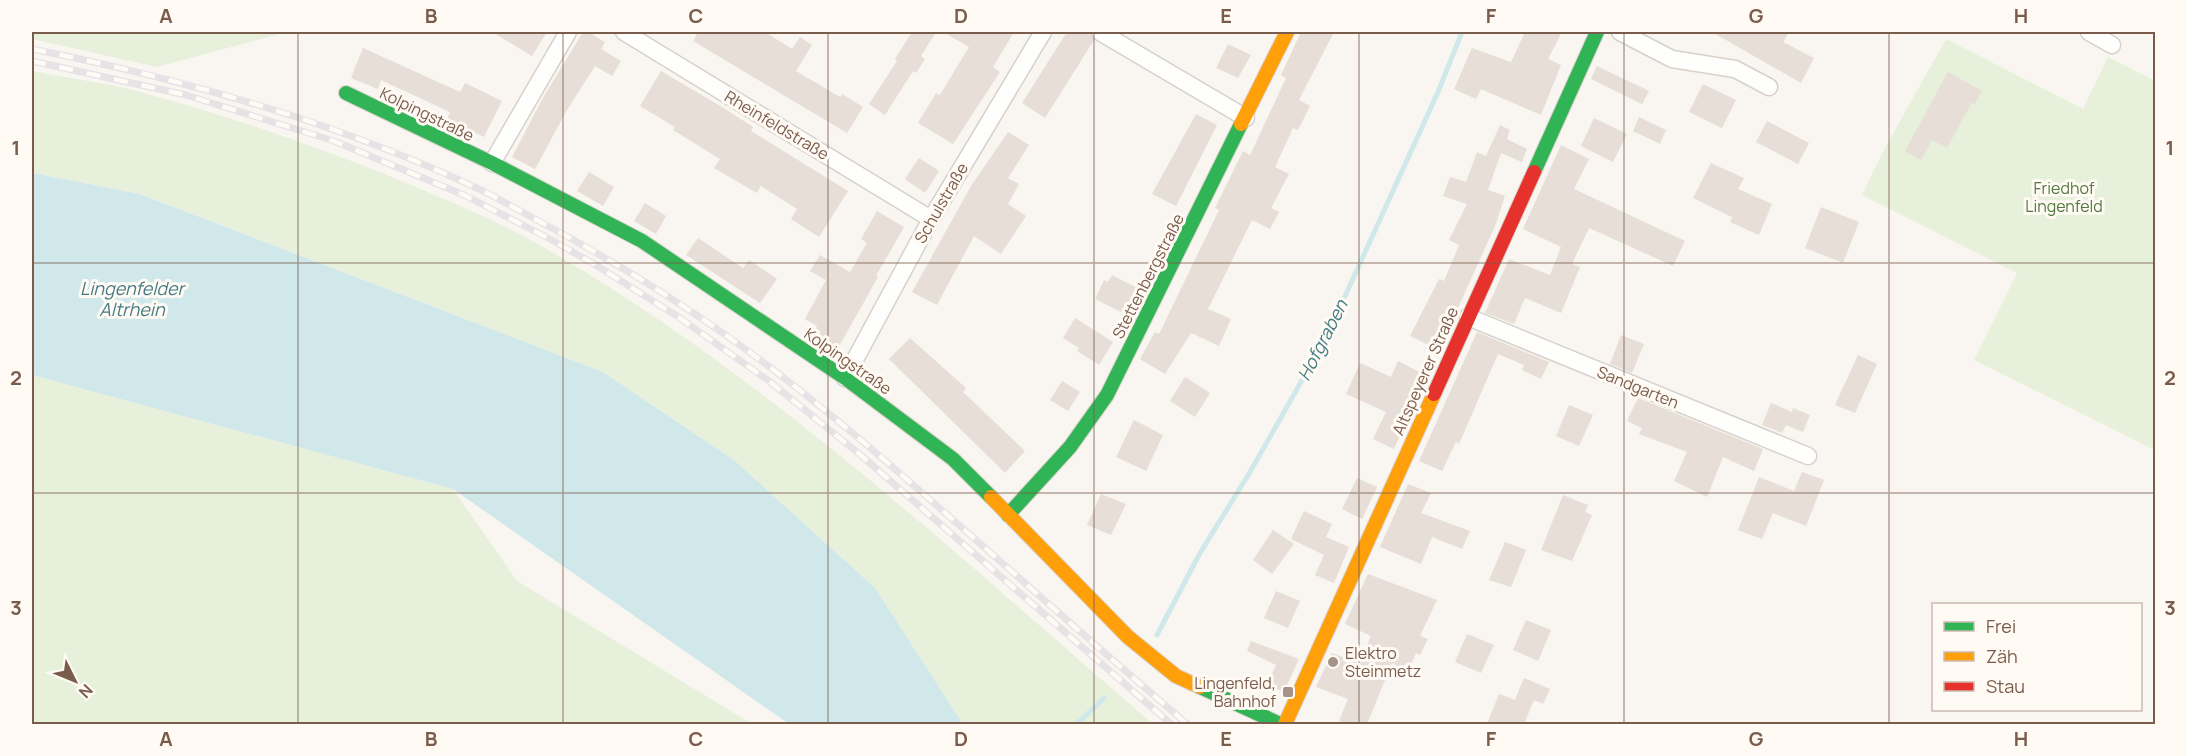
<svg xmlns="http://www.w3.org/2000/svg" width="2187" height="756" viewBox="0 0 2187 756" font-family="Manrope,sans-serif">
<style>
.green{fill:#e7f0db}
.water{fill:#d0e8ea}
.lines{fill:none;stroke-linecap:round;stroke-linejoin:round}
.stream{stroke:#d0e8ea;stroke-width:5}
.building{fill:#e6ded7}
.street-casing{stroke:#d7d1cb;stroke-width:19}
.fast-casing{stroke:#d9d2cb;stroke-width:16}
.slow-casing{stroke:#d9d2cb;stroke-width:16}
.jam-casing{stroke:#d9d2cb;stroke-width:16}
.street{stroke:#fefefd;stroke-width:16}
.fast{stroke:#30b455;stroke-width:14}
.slow{stroke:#ff9f0a;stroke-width:14}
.jam{stroke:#e5322d;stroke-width:14}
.rail-casing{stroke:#e6e3e7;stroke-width:7}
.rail{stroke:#fffaf3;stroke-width:4.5;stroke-dasharray:14;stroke-linecap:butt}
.grid{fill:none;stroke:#7a5c4d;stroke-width:1.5;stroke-opacity:0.55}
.poi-dot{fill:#a69286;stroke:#fffaf3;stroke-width:2}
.labels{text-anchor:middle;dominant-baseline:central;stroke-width:6;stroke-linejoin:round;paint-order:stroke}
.street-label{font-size:16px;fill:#7a5c4d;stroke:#fffaf3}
.park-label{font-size:16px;fill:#537a41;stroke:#fffaf3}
.poi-label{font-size:16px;fill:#7a5c4d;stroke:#fffaf3;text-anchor:start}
.water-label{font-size:18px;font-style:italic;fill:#437c86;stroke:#fffaf3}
.neatline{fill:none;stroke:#7a5c4d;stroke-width:2}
.grid-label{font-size:20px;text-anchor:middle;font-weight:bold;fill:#7a5c4d}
</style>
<rect width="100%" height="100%" fill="#f9f5f0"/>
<g class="green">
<path d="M32,32H286L157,67L32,39Z"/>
<path d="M1946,39L2083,109L2108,57L2155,81V450L1974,360L2017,273L1862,195L1885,148Z"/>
<path d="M32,71C66,78 102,82 136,91C226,115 313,145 399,180C445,199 495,220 538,244C765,374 956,555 1153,724H963L875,588L735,461L603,372L141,194L32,173Z"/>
<path d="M32,375L453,489L517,581L752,724H32Z"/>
</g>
<path class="water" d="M32,173L140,194L603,372L735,461L875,588L963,724H789L453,489L32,375Z"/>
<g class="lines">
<g class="stream">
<path d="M1157,635L1200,553L1250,472L1326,338L1438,92L1462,32"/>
<path d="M1077,724L1104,698"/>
</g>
</g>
<g class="building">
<path d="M492,32H547L532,56Z"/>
<path d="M583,32H588L605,42L601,49L621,61L612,76L595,66L567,110L535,169L512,157L544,96Z"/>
<path d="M698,32H765L792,49L800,37L812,45L796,71L840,97L842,94L863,107L847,133L693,41Z"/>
<path d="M912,32H936L921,56L925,59L916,73L913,71L885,115L869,104L897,61L895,59Z"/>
<path d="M943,32H1014L993,67L1000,72L953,144L918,123L936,93L940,95L969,47Z"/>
<path d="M1067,32H1090L1094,40L1045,118L1022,103Z"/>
<path d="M1301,32H1334L1299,100L1310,106L1298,130L1293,128L1275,167L1289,174L1271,208L1279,212L1270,229L1252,220L1208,309L1231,319L1219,346L1191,333L1165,374L1140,359L1155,332L1159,334L1219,210L1215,208L1243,151L1250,155L1286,78L1281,75Z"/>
<path d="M1525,32H1562L1548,59L1561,65L1541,115L1481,89L1476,99L1454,89L1472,48L1511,62Z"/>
<path d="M1712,32H1789L1783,42L1814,58L1801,83Z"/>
<path d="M1228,44L1251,55L1238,78L1216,68Z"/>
<path d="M363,48L460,92L465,83L502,101L484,137L447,119L450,112L381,80L378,89L351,78Z"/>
<path d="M1597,66L1649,91L1642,104L1591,79Z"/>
<path d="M661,71L722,107L753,127L751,131L848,191L819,237L791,219L797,209L761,186L757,193L714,168L720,159L673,130L675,127L640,106Z"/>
<path d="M1948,72L1982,91L1975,104L1972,102L1947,148L1932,140L1921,160L1905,151Z"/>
<path d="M1703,84L1736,100L1722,128L1689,112Z"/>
<path d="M1196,114L1217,125L1176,206L1152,194Z"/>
<path d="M1639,117L1666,130L1660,144L1633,131Z"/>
<path d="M1594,118L1627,134L1613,162L1581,146Z"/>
<path d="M1767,121L1809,143L1798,164L1756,142Z"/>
<path d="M1500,125L1510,130L1507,139L1527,149L1522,162L1501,153L1488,190L1505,196L1495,226L1439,350L1410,336L1439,279L1444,281L1459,245L1449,240L1467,204L1443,196L1450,177L1466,182L1477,152L1486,156Z"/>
<path d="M1008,132L1029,145L1008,178L1019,184L1008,204L1026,216L1001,254L974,236L937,305L912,292L971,186Z"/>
<path d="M1561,145L1589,159L1574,189L1685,241L1673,266L1589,228L1572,264L1580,267L1561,313L1525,298L1514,324L1485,313L1509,259L1550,275L1561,247L1523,229Z"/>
<path d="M919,158L939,171L925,193L905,179Z"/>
<path d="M1711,163L1744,178L1738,189L1772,204L1759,235L1730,222L1732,217L1693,198Z"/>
<path d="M589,172L614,187L603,206L577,191Z"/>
<path d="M645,203L666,216L656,234L634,221Z"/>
<path d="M1821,207L1859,222L1843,263L1805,248Z"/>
<path d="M877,211L904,227L876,276L878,277L837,350L812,336L817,326L805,319L826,280L810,271L820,255L850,272L867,243L861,239Z"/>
<path d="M698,238L743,268L749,260L777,279L760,303L686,255Z"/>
<path d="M1112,275L1139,289L1130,307L1127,306L1123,313L1095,299L1104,280L1108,282Z"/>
<path d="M1075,318L1113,342L1099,365L1077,351L1079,348L1063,338Z"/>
<path d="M1477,332L1549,362L1541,379L1522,370L1524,365L1498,354L1459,444L1456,442L1442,471L1419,461Z"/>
<path d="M1621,335L1644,344L1632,373L1610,364Z"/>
<path d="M910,338L966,388L963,392L1025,451L1005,473L889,359Z"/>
<path d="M1858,355L1877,364L1855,413L1835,405Z"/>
<path d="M1398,361L1427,376L1394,449L1373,439L1386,412L1346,394L1360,363L1391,377Z"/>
<path d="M1185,377L1210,393L1195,417L1170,401Z"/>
<path d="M1062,381L1080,392L1068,411L1050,400Z"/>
<path d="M1638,398L1763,449L1754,471L1723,457L1707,497L1674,481L1687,452L1639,434L1642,428L1627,421Z"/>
<path d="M1771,403L1792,412L1793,408L1810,415L1803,432L1786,425L1782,433L1762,425Z"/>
<path d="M1569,405L1593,415L1579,446L1556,436Z"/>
<path d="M1134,420L1163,435L1146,471L1116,457Z"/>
<path d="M1802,472L1824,480L1806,526L1773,513L1762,539L1738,530L1759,477L1794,491Z"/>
<path d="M1357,478L1377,487L1362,519L1342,509Z"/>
<path d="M1408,484L1431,493L1421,513L1470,531L1462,549L1432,537L1421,564L1380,547Z"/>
<path d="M1101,494L1126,504L1111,535L1087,525Z"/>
<path d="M1563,495L1588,505L1585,512L1592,515L1572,561L1541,550Z"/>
<path d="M1304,511L1332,524L1326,537L1349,547L1334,583L1315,575L1324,555L1291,539Z"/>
<path d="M1273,530L1294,544L1272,574L1253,560Z"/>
<path d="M1505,542L1526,550L1511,587L1489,580Z"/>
<path d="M1368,574L1437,600L1420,636L1428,639L1420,655L1416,653L1408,671L1392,663L1367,724H1348L1339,721L1348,699L1316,687L1332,653L1359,663L1371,636L1345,624Z"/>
<path d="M1276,591L1300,601L1288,628L1264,618Z"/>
<path d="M1526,620L1551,630L1538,661L1513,650Z"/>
<path d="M1467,634L1494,645L1481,673L1455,662Z"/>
<path d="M1251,641L1299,659L1284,692L1267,685L1276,665L1247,651Z"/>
<path d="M1524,678L1550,689L1543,704L1534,700L1524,724H1487L1499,694L1515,700Z"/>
</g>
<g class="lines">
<defs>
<g id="street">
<path d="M624,32L931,219"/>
<path d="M1100,32L1246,118"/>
<path d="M1620,32L1672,59L1735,69L1769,87"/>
<path d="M2089,32L2112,45"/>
<path d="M492,163L568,32"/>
<path d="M1468,317L1808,456"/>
<path d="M845,378L931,219L1043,32"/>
</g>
<g id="fast">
<path d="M346,93L492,163L642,241L845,378L953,459L991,497"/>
<path d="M1534,172L1597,32"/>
<path d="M1008,515L1070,447L1107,395L1241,124"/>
<path d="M1200,687L1280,724"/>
</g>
<g id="slow">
<path d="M1241,124L1287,32"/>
<path d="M991,497L1128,637L1176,676L1200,687"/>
<path d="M1285,724L1434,394"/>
</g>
<path id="jam" d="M1434,394L1534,172"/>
</defs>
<use href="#street" class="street-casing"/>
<use href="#fast" class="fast-casing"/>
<use href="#slow" class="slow-casing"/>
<use href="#jam" class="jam-casing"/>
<use href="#street" class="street"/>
<use href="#fast" class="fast"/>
<use href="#slow" class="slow"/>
<use href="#jam" class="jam"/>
<defs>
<g id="rail">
<path d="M32,49C182,79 329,120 468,184C491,194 513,207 535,219C601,254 666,293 727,336C830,408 923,494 1017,576C1073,626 1130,675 1187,724"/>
<path d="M32,61L186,95L334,141L464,195L550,239L594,264L677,316L769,381L857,452L1171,724"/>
</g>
</defs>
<use href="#rail" class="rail-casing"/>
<use href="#rail" class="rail"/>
</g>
<path class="grid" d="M298,32V724M563,32V724M828,32V724M1094,32V724M1359,32V724M1624,32V724M1889,32V724M32,263H2156M32,493H2156"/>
<g class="poi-dot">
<circle cx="1333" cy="662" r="6"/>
<rect x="1282" y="686" width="12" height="12" rx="3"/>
</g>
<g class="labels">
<g class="street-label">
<text transform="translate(427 114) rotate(26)">Kolpingstraße</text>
<text transform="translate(777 125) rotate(31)">Rheinfeldstraße</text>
<text transform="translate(941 203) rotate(-60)">Schulstraße</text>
<text transform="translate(1148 276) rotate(-63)">Stettenbergstraße</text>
<text transform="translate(848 361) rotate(35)">Kolpingstraße</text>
<text transform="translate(1425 371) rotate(-66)">Altspeyerer Straße</text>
<text transform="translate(1638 387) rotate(22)">Sandgarten</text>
</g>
<g class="park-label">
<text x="2064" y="188">Friedhof<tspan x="2064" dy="18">Lingenfeld</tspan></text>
</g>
<g class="poi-label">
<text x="1345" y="653">Elektro<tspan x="1345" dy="18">Steinmetz</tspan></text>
<text x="1276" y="683" text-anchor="end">Lingenfeld,<tspan x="1276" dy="18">Bahnhof</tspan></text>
</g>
<g class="water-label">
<text x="132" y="288">Lingenfelder<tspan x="132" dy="21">Altrhein</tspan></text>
<text transform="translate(1322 340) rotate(-63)">Hofgraben</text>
</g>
</g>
<rect width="2187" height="756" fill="none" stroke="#fffaf3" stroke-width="66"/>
<rect x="1932" y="603" width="210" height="108" fill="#fffaf3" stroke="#cabbb1" stroke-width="1.5"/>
<rect x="1944" y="622" width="30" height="9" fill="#30b455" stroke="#cabbb1" stroke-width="1.5"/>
<text x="1986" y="633" font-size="18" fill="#7a5c4d">Frei</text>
<rect x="1944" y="652" width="30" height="9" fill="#ff9f0a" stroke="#cabbb1" stroke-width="1.5"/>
<text x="1986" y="663" font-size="18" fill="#7a5c4d">Zäh</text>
<rect x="1944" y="682" width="30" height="9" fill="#e5322d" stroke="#cabbb1" stroke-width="1.5"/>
<text x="1986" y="693" font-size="18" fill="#7a5c4d">Stau</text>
<g transform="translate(75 681) rotate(133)" stroke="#fffaf3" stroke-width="4.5" paint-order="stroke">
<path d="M0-4.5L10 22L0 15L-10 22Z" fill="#7a5c4d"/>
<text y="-9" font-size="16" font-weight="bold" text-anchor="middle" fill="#7a5c4d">N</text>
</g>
<rect x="33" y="33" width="2121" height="690" class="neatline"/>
<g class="grid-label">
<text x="166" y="23">A</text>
<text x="431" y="23">B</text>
<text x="696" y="23">C</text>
<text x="961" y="23">D</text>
<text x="1226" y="23">E</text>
<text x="1491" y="23">F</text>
<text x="1756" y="23">G</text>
<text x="2021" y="23">H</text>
<text x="16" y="155">1</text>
<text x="2170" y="155">1</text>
<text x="16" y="385">2</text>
<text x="2170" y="385">2</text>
<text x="16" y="615">3</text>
<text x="2170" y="615">3</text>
<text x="166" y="746">A</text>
<text x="431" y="746">B</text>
<text x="696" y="746">C</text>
<text x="961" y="746">D</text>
<text x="1226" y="746">E</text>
<text x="1491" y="746">F</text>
<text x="1756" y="746">G</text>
<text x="2021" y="746">H</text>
</g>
</svg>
